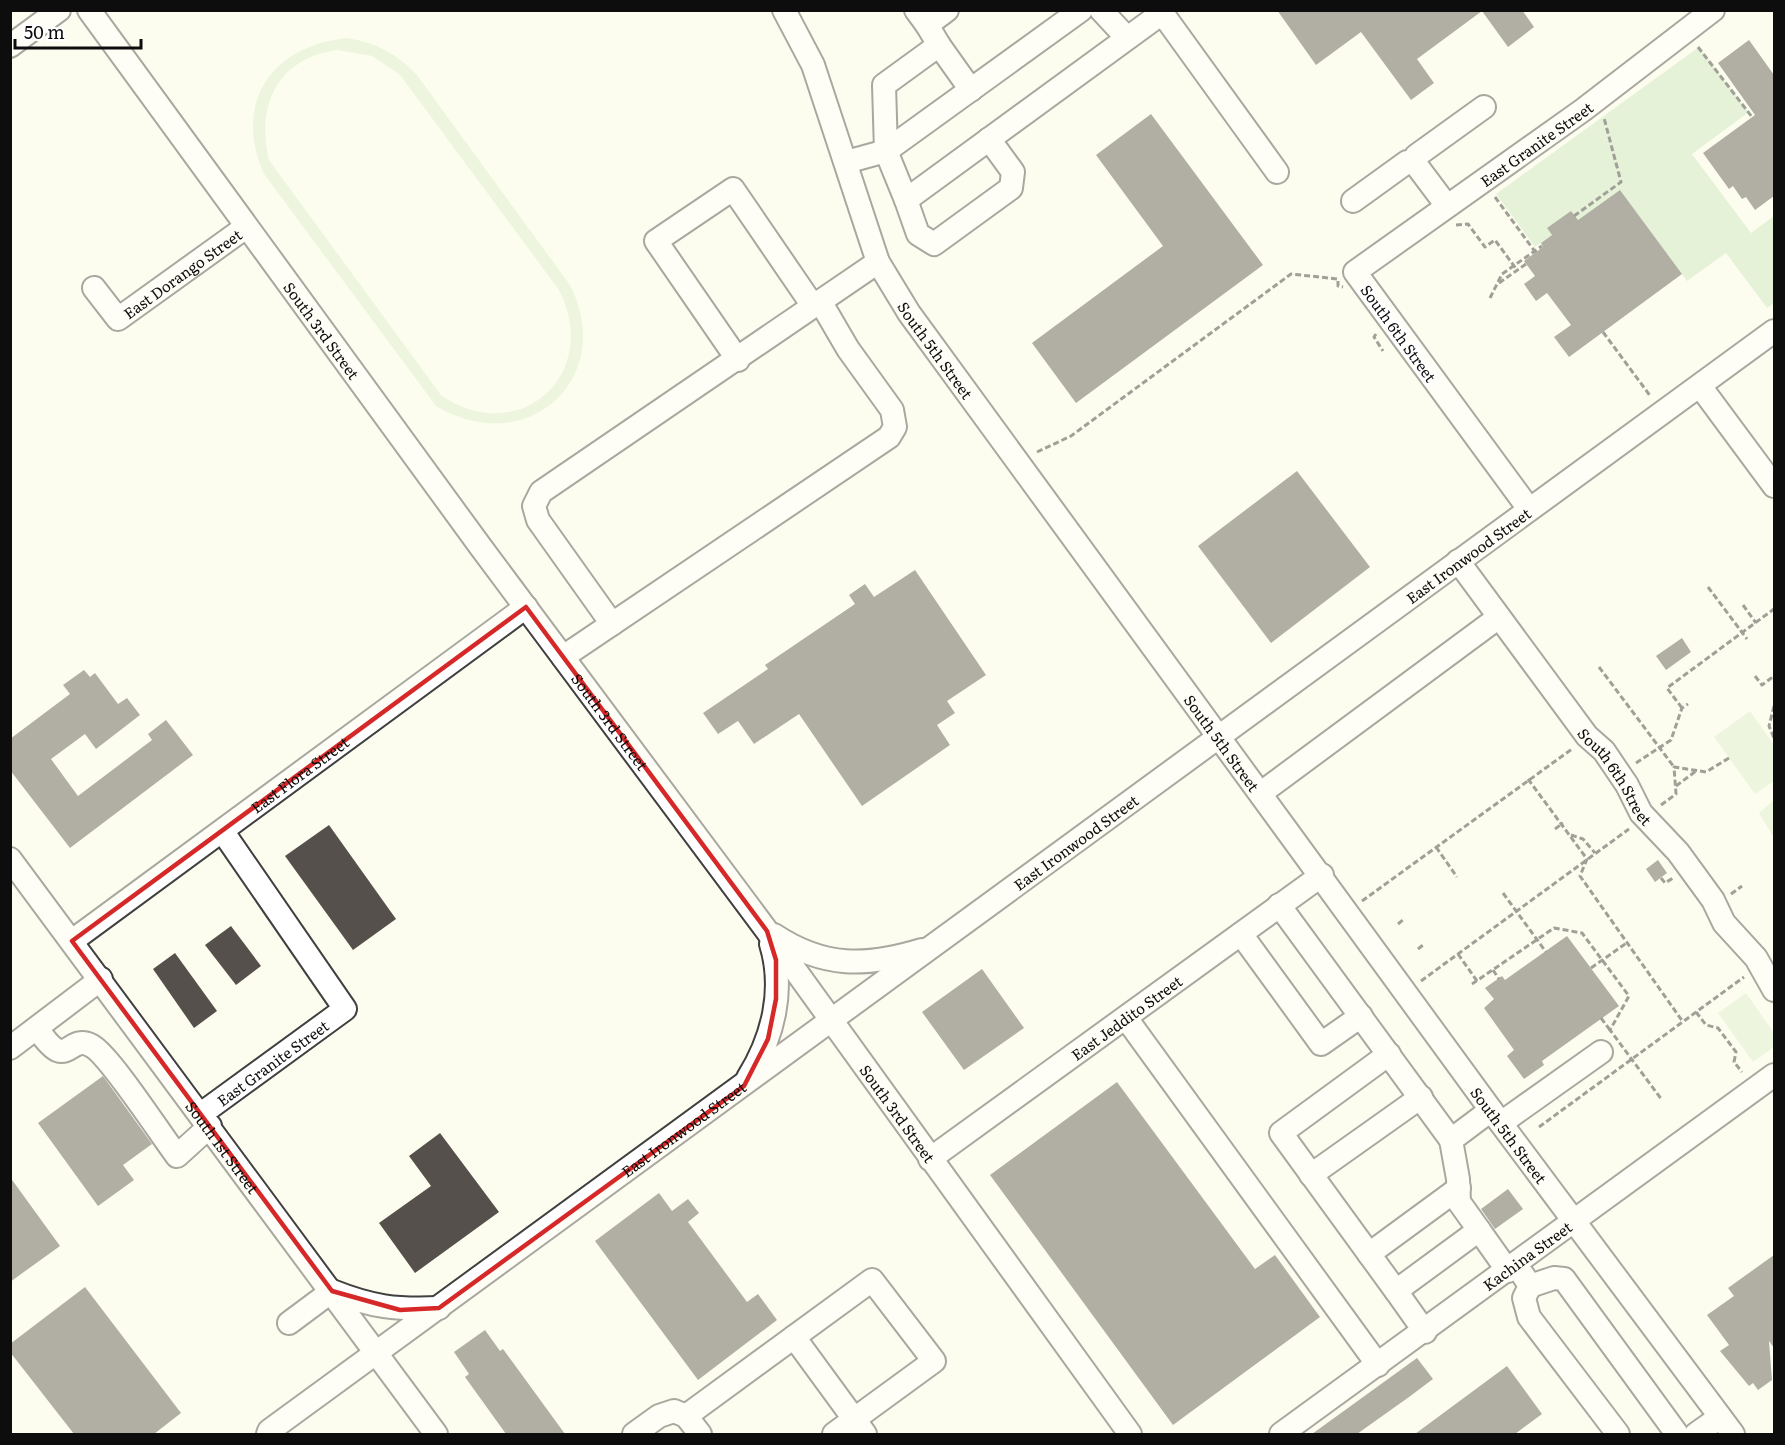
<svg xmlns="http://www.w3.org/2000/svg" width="1785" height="1445" viewBox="0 0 1785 1445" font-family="Literata,serif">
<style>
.green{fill:#c8e4bc}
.pitch{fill:#dbeccd;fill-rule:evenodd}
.building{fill:#55504b}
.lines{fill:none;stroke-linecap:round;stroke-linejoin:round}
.minor-casing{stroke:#404040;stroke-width:26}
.path{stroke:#2f2f2f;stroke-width:3;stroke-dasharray:6 3;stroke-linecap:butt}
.minor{stroke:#fff;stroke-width:22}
.marked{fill:none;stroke:#d62828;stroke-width:4.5;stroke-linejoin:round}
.labels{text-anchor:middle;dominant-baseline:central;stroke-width:6;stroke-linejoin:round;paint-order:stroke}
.street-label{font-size:15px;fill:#0d0d0d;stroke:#fff}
</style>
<rect width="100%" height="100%" fill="#fdfdef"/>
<path class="green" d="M1699,47L1749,112L1692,154L1751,233L1774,216V303L1767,308L1726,253L1687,281L1620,190L1578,220L1547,228L1552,235L1535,247L1496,194Z"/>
<g class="pitch">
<path d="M347,38C377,43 396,53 417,75L570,285C618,380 525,460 436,406L264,174C232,103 272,45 347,38ZM337,50L372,56L400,75L559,290C602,374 519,449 441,395L269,160C256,105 278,58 337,50Z"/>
<path d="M1750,711L1774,745V781L1755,794L1714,737Z"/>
<path d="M1774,800V838L1759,813Z"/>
<path d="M1746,993L1774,1033V1047L1753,1062L1718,1013Z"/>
</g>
<g class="building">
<path d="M1277,10H1522L1534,27L1508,47L1482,11L1417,59L1434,83L1411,100L1361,32L1316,65Z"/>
<path d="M1749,40L1774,75V196L1755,210L1746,197L1742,199L1733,186L1729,189L1703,153L1755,115L1718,63Z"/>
<path d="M1151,114L1263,265L1076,403L1032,343L1163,246L1096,155Z"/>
<path d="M1620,190L1682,274L1569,357L1554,337L1571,325L1547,293L1536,301L1524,284L1535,276L1524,261L1543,247L1541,243L1552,235L1547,228L1571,211L1578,220Z"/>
<path d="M1297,471L1370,567L1271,643L1198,546Z"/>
<path d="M915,570L986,675L947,701L955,713L937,725L950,745L862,806L799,714L754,744L738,721L718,734L703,713L768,669L765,665L855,604L849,595L865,584L874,597Z"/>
<path d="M1682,638L1691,652L1666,670L1656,656Z"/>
<path d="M84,670L90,677L95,673L118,704L127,698L140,715L96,749L85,734L51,759L78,796L152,740L148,734L166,720L193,755L70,848L10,770V739L70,694L63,685Z"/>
<path d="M329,825L396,919L353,950L285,856Z"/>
<path d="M1658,860L1667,873L1655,882L1646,869Z"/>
<path d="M231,926L261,966L236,985L205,945Z"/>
<path d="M1567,936L1619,1006L1542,1061L1544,1065L1524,1079L1507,1056L1514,1050L1484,1008L1494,999L1485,988L1502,976L1505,980Z"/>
<path d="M175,953L217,1011L194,1028L153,969Z"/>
<path d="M982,969L1024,1028L964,1070L922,1012Z"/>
<path d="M103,1076L152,1144L123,1165L134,1180L98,1206L38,1123Z"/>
<path d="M1117,1082L1255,1269L1275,1255L1320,1317L1173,1425L990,1175Z"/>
<path d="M440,1133L499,1212L415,1273L379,1223L431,1186L409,1156Z"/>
<path d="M10,1177L60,1246L10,1282Z"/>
<path d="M1508,1189L1523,1209L1495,1229L1481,1209Z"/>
<path d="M659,1193L672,1211L688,1199L699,1213L688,1222L747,1302L758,1294L777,1320L698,1380L595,1241Z"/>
<path d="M1774,1255V1348L1769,1341L1772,1380L1758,1390L1753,1383L1749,1386L1720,1351L1729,1345L1707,1315L1734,1296L1728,1288Z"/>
<path d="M85,1287L181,1413L154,1434H74L10,1352V1344Z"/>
<path d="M485,1330L500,1351L503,1349L565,1434H506L465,1377L469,1374L454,1352Z"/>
<path d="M1417,1358L1433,1379L1409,1397L1357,1434H1312Z"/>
<path d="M1507,1366L1542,1414L1515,1434H1415Z"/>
</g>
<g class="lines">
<defs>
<g id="minor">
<path id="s1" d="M89,10L480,546L767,931L1130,1434"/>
<path id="s2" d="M784,10L813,65L878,262L909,313L1491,1110L1733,1434"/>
<path d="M916,10L927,25L947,10"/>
<path d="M1101,10L1127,38"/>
<path d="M1160,10L1277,172"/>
<path d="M939,45L971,90"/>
<path d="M10,46L59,10"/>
<path d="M886,151L1081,10"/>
<path d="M886,151L884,85L939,45L927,25"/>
<path d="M846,162L886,151L906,200L1162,13"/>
<path d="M1414,162L1416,156L1484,107"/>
<path d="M906,200L918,234L934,244L1011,188L1013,172L989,139"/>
<path d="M1353,201L1407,162H1414L1447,206"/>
<path id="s3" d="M94,288L118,319L246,227"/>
<path d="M738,360L656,241L733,189L813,306"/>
<path d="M1700,386L1774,486"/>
<path id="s4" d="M1529,509L1355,272L1583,110L1713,10"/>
<path id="s5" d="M1458,561L1587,736L1604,751L1627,785L1641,813L1678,852L1713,900L1724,923L1756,958L1774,990"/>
<path d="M612,624L538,520L534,506L541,492L878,262"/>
<path d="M563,657L889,437L895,427L892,410L848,349L820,301"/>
<path d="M1261,793L1499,617"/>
<path id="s6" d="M10,859L436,1434"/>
<path d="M1279,905L1451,1140L1491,1110"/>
<path d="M1241,934L1321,1044L1361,1016"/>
<path d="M774,935C824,968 866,967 922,950"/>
<path id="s7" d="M72,941L526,607"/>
<path d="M1126,1018L1378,1365"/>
<path d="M37,1028C69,1076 66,1032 92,1046C110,1056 161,1135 177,1156L210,1126"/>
<path d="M10,1048L101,979"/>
<path d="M1389,1054L1281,1133L1396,1291"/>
<path d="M748,1078C773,1038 785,990 771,944"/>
<path id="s8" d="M201,1114L345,1009L223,832"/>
<path d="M1501,1123L1601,1052"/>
<path d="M1451,1140L1458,1179L1459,1202L1479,1230"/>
<path id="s9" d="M930,1159L1322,875"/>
<path d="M1311,1175L1421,1097"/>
<path d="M1369,1254L1459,1188"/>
<path d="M1523,1275L1530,1286L1524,1298L1529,1317L1618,1434"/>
<path d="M1530,1286L1554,1278L1564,1279L1677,1434"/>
<path d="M289,1323L332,1291C372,1307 396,1310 439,1308"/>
<path d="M1425,1332L1396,1291L1479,1230L1508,1271"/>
<path d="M794,1337L865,1434"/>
<path d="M686,1416L872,1280L934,1361L834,1434"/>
<path id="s10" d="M268,1434L269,1431L1774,331"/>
<path d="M634,1434L659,1416L674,1411L686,1416L700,1434"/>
<path id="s11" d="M1281,1434L1774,1075"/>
<path d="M1696,1434L1720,1417"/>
</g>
</defs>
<use href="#minor" class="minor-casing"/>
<g class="path">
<path d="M1698,47L1752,117"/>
<path d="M1495,197L1536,253"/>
<path d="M1574,216L1621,182L1604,118"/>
<path d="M1456,225L1468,224L1485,247L1495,240L1517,270"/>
<path d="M1499,283L1526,264"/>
<path d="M1490,298L1502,274L1542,246"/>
<path d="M1603,332L1651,397"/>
<path d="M1376,334L1374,337L1383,351"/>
<path d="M1037,452L1071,436L1291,274L1338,279V286L1343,287"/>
<path d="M1708,587L1747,639"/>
<path d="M1743,605L1756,623"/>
<path d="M1599,667L1674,767"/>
<path d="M1755,676L1762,685L1774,676"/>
<path d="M1774,706L1769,726L1774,738"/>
<path d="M1682,708L1667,688L1774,609"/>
<path d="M1636,763L1671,740L1682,708L1688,704"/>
<path d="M1528,779L1587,859L1580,876L1683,1022"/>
<path d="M1676,786L1696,771"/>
<path d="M1661,805L1676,794L1674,767L1706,772L1729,758"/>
<path d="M1555,829L1563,823"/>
<path d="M1571,835L1583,839L1595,853"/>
<path d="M1436,847L1457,877"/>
<path d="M1661,878L1665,883L1673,878"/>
<path d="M1503,893L1546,952"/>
<path d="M1731,894L1742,886"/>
<path d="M1362,901L1572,749"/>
<path d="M1398,924L1404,919"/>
<path d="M1418,949L1423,945"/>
<path d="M1458,954L1477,981"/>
<path d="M1591,968L1628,942"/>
<path d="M1493,970L1499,979"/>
<path d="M1421,981L1629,829"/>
<path d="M1472,984L1554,928L1582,933L1629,996L1610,1030L1662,1100"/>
<path d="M1696,1012L1706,1025L1718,1028L1736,1052L1734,1062L1742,1072"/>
<path d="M1601,1018L1610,1030"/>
<path d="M1539,1127L1744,977"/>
</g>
<use href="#minor" class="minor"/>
</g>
<path d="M0 0H1785V1445H0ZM526,607L767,931L776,960V999L768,1039L744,1086L439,1308L400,1310L332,1291L72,941Z" fill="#fdfdef" fill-opacity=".55" fill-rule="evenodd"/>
<path class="marked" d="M526,607L767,931L776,960V999L768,1039L744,1086L439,1308L400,1310L332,1291L72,941Z"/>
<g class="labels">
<g class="street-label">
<text stroke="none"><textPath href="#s4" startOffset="516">East Granite Street</textPath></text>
<text stroke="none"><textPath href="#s3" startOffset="118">East Dorango Street</textPath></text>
<text stroke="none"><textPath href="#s1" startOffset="396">South 3rd Street</textPath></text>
<text transform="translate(1399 333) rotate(54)">South 6th Street</text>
<text stroke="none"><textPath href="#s2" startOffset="375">South 5th Street</textPath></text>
<text stroke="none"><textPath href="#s10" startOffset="1488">East Ironwood Street</textPath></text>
<text stroke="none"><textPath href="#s1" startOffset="882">South 3rd Street</textPath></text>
<text stroke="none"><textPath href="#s2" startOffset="861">South 5th Street</textPath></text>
<text stroke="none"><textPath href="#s7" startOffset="282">East Flora Street</textPath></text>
<text stroke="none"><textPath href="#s5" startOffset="267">South 6th Street</textPath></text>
<text stroke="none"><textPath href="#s10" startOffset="1002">East Ironwood Street</textPath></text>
<text stroke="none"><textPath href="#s9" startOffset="242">East Jeddito Street</textPath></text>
<text stroke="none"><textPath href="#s8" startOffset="88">East Granite Street</textPath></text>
<text stroke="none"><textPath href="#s1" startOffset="1368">South 3rd Street</textPath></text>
<text stroke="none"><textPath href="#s10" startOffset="516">East Ironwood Street</textPath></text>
<text stroke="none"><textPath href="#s2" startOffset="1347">South 5th Street</textPath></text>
<text stroke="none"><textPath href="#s6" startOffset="358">South 1st Street</textPath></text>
<text stroke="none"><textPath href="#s11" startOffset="304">Kachina Street</textPath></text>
</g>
</g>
<rect width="1785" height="1445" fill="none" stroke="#0d0d0d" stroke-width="24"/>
<path d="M15 39v9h126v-9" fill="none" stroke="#0d0d0d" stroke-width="3"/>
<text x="24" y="39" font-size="18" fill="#0d0d0d" stroke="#ffffff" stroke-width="4.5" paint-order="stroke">50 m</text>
</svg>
